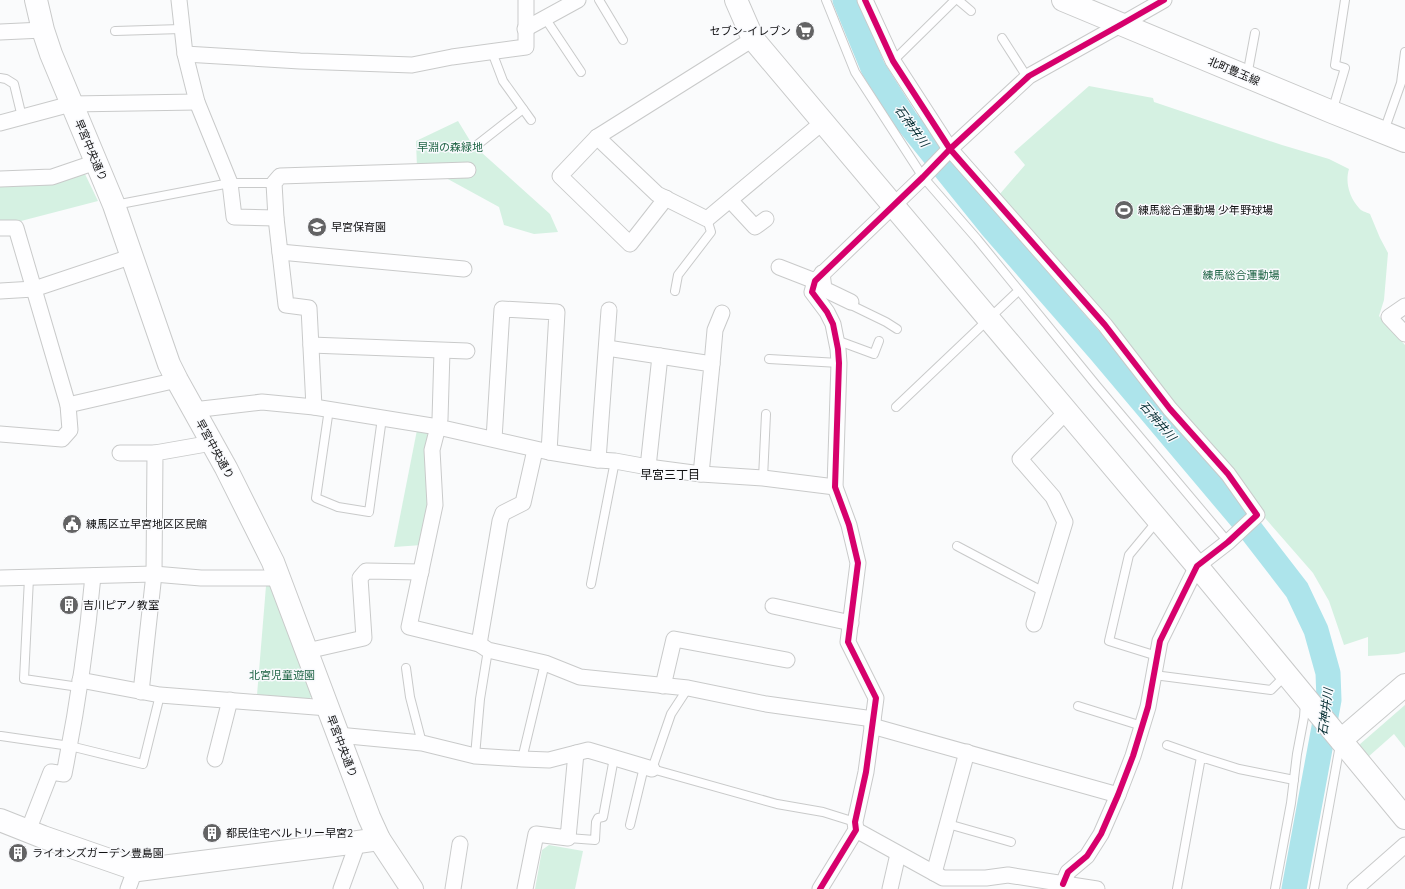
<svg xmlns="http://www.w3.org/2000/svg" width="1405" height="889" viewBox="0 0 1405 889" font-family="Quicksand,'Noto Sans JP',sans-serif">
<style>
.green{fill:#d5f1e2}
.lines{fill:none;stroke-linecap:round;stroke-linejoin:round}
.river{stroke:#ade4eb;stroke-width:25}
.lane-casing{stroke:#c9caca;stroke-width:10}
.street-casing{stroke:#c9caca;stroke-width:17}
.secondary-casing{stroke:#c9caca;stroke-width:24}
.lane{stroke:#fefeff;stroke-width:8}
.street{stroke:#fefeff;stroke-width:15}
.secondary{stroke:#fefeff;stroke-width:22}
.cycleway-casing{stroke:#f9fafd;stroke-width:8}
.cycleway{stroke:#d6006c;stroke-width:6}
.labels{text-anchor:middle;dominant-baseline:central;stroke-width:3;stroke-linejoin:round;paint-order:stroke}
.poi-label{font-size:11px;fill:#111112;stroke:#f9fafd;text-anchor:start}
.street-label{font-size:11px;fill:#111112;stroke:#f9fafd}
.park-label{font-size:11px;fill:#206546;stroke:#f9fafd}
.water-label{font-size:12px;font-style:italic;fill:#083035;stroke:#f9fafd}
.neighbourhood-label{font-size:12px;fill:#111112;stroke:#f9fafd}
</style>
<rect width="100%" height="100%" fill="#fafbfc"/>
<g class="green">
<path d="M1089,86L1153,98L1154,102L1282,145L1329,159L1349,169C1345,182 1349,197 1359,208C1361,211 1366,212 1370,214L1380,238L1388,253L1384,300L1379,316L1405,345V652L1398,654L1368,656V637L1344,645L1329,601L1313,573L1259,511L999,195L1025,165L1014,152Z"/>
<path d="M458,121L472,144L550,214L558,232L534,234L504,225L499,207L446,178L448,167L417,168L416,141Z"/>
<path d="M81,172L85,174L98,201L21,221H0V185Z"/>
<path d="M417,430L428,432L431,440V507L422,545L394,547Z"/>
<path d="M266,586H271L313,695L308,700L257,695Z"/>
<path d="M1405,705V748L1394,734L1368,757L1359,745Z"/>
<path d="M549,845L583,851L575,889H535L542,850Z"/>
</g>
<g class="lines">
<path class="river" d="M845,0L873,68L905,119L991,226L1100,351L1250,529L1297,590L1316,630L1328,673L1329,700L1294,889"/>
<defs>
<g id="lane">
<path d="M599,0L623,40"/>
<path d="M826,0L855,72L923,177L977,239L1096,385L1228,542"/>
<path d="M958,0L971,11"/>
<path d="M545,18L581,72"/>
<path d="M115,31L181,29"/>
<path d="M1002,38L1027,77"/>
<path d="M492,52L503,81L531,120"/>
<path d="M893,61L955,0"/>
<path d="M1247,76L1255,33"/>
<path d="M0,78L6,79L14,84L22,117"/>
<path d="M1332,112L1345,68L1335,65L1345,0"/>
<path d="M1384,131L1401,83L1405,52"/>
<path d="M477,145L523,109"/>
<path d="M115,205L230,183H274"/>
<path d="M675,291L678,275L711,232L707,219"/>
<path d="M851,302V305L886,322L897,329"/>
<path d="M836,340L874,354L879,341"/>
<path d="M769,359L839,363"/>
<path d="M896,407L1015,294"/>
<path d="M329,409L316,498L338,507L369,512L382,418"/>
<path d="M763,478L766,414"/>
<path d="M957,546L1044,592"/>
<path d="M29,578L24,679L79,687"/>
<path d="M591,584L615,461"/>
<path d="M1157,656L1109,641L1129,555L1158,520"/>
<path d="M406,668L410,697L422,743"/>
<path d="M1154,675L1271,690L1286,675"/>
<path d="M688,688L671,714L652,769L777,804L823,812L855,822"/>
<path d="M1078,706L1142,726"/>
<path d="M1,736L70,746L143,764L160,695"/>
<path d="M1167,745L1201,757"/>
<path d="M475,756L480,699L488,650"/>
<path d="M522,759L545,663"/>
<path d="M948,824L1011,842"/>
<path d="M630,825L644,767"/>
<path d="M568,838L595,840L596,822L598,818L603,817L614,758"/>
<path d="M1177,889L1201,757L1239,769L1294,780"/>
<path d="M1275,889L1291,803L1297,754L1304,717L1305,702"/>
<path d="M1314,889L1340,745"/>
</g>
<g id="street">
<path d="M179,0L185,54L197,102L230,183L234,217L276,218"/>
<path d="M865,0L893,61L950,149L1105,325L1170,409L1228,474L1257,515L1228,542L1197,566L1160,641L1148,707L1133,756L1118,795L1101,834L1087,856L1068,872L1063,884"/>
<path d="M525,29L578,0"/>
<path d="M0,32L43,30"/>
<path d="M185,54L300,61L412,65L452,57L526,47V0"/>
<path d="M0,123L71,104L197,102"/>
<path d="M597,137L657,194L707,219L823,122"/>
<path d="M0,179L52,177L96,162"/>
<path d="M666,198L630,244L560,176L597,137L753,39"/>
<path d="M730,200L755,227L766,219"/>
<path d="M0,228H16L68,405"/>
<path d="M280,252L464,269"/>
<path d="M779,267L815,281"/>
<path d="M822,273L824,289L851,302"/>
<path d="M0,291L34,289L133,256"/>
<path d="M1405,306L1389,317L1405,334"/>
<path d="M311,345L467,351"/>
<path d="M607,348L712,364L701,474"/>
<path d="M442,351L440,419L432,450L435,505L409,627L479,644L488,650L545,663L580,677L688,688L766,704L873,719"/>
<path d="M712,364L715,330L722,313"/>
<path d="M314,407L309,308L286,305L276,218L274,183L280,176L468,170"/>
<path d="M193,410L262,402L314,407L438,427L549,452L598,460L615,461L648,467L701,474L763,478L835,487"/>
<path d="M0,434L62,439L70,430L68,405L177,380"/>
<path d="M494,439L502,309L557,312L549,452"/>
<path d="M120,453H155"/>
<path d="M598,460L609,310"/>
<path d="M648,467L660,356"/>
<path d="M0,578L154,574L201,578H280"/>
<path d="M773,606L851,623"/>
<path d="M1034,624L1065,522L1053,497L1020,459L1067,411"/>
<path d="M479,644L500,521L503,513L523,503L535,450"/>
<path d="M307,651L364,638L360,578L366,571L421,572"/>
<path d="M80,680L160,695L328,708"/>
<path d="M663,686L674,639L787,660"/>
<path d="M141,692L154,574L155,453L212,443"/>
<path d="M872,726L1118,795"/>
<path d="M338,735L422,743L475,756L522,759L549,760L588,750L652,769"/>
<path d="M215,759L230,700"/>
<path d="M856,830L943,878H986L1008,875L1097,889"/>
<path d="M28,831L51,772L64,774C77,709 87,642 93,576"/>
<path d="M934,873L967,752"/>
<path d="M128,889L135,870"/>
<path d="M341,889L358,842"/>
<path d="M453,889L460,844"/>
<path d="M525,889L536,834L568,838L576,753"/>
<path d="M820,889L856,830L855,822L866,772L876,698L848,642L858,563L849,525L835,487L839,363L838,349L833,324L827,312L812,292L815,281L923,177L950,149L1029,76L1122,24L1164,0"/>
<path d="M890,889L898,854"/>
<path d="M1355,889L1405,845"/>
</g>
<g id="secondary">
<path d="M36,0L43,30L51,54L114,205L169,364L177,380L226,468L273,562L369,817L379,839L412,889"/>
<path d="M736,0L753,39L1197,566L1405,818"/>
<path d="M1063,0L1332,112L1405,141"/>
<path d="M1341,740L1405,685"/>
<path d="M0,820L43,837L138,870L358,842L379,839"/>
</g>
</defs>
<use href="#lane" class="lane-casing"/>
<use href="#street" class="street-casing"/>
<use href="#secondary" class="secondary-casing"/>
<use href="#lane" class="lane"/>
<use href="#street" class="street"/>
<use href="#secondary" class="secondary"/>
<defs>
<g id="cycleway">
<path d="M865,0L893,61L950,149L1105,325L1170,409L1228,474L1257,515L1228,542L1197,566L1160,641L1148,707L1133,756L1118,795L1101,834L1087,856L1068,872L1063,884"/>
<path d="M820,889L856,830L855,822L866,772L876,698L848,642L858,563L849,525L835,487L839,363L838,349L833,324L827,312L812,292L815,281L923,177L950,149L1029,76L1122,24L1164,0"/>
</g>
</defs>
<use href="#cycleway" class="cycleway-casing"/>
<use href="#cycleway" class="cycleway"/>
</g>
<defs>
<symbol id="supermarket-disc" viewBox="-11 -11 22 22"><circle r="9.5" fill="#636364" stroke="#f9fafd"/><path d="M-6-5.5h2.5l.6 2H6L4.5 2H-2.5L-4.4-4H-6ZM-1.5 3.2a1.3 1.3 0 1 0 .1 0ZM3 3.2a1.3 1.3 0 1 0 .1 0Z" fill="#fff"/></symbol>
<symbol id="stadium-disc" viewBox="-11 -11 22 22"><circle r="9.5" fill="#636364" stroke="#f9fafd"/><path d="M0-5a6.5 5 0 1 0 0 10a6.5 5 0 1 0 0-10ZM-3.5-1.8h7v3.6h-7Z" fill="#fff"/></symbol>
<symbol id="school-disc" viewBox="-11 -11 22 22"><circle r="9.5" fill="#636364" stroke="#f9fafd"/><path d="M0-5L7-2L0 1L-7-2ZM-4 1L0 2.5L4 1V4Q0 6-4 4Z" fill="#fff"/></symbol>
<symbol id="civic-disc" viewBox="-11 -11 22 22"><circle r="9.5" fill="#636364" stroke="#f9fafd"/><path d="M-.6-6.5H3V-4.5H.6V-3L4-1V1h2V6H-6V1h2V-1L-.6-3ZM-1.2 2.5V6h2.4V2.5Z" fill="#fff"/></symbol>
<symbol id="building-disc" viewBox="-11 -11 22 22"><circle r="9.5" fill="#636364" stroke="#f9fafd"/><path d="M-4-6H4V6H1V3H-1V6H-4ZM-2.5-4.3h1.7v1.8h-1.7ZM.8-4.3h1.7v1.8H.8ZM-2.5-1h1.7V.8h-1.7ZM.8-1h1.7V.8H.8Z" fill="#fff"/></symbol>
</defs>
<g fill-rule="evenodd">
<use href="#supermarket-disc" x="794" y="20" width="22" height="22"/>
<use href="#stadium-disc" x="1113" y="199" width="22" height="22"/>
<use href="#school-disc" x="306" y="216" width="22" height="22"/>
<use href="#civic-disc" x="61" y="513" width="22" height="22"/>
<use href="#building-disc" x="58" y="594" width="22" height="22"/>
<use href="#building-disc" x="201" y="822" width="22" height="22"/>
<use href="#building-disc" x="7" y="842" width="22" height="22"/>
</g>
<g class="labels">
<g class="poi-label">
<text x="791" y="31" text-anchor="end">セブン-イレブン</text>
<text x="1138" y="210">練馬総合運動場 少年野球場</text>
<text x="331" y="227">早宮保育園</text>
<text x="86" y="524">練馬区立早宮地区区民館</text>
<text x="83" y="605">吉川ピアノ教室</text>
<text x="226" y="833">都民住宅ベルトリー早宮2</text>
<text x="32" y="853">ライオンズガーデン豊島園</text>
</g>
<g class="street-label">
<text transform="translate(1234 71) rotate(23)">北町豊玉線</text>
<text transform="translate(91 150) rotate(67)">早宮中央通り</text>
<text transform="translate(215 449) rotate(61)">早宮中央通り</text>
<text transform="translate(342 746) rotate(69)">早宮中央通り</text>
</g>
<g class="park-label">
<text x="450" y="147">早淵の森緑地</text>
<text x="1241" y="275">練馬総合運動場</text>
<text x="282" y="675">北宮児童遊園</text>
</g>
<g class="water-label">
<text transform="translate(912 126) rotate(54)">石神井川</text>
<text transform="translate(1158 421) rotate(49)">石神井川</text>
<text transform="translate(1325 712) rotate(-83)">石神井川</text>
</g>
<g class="neighbourhood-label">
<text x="670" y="474">早宮三丁目</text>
</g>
</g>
</svg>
